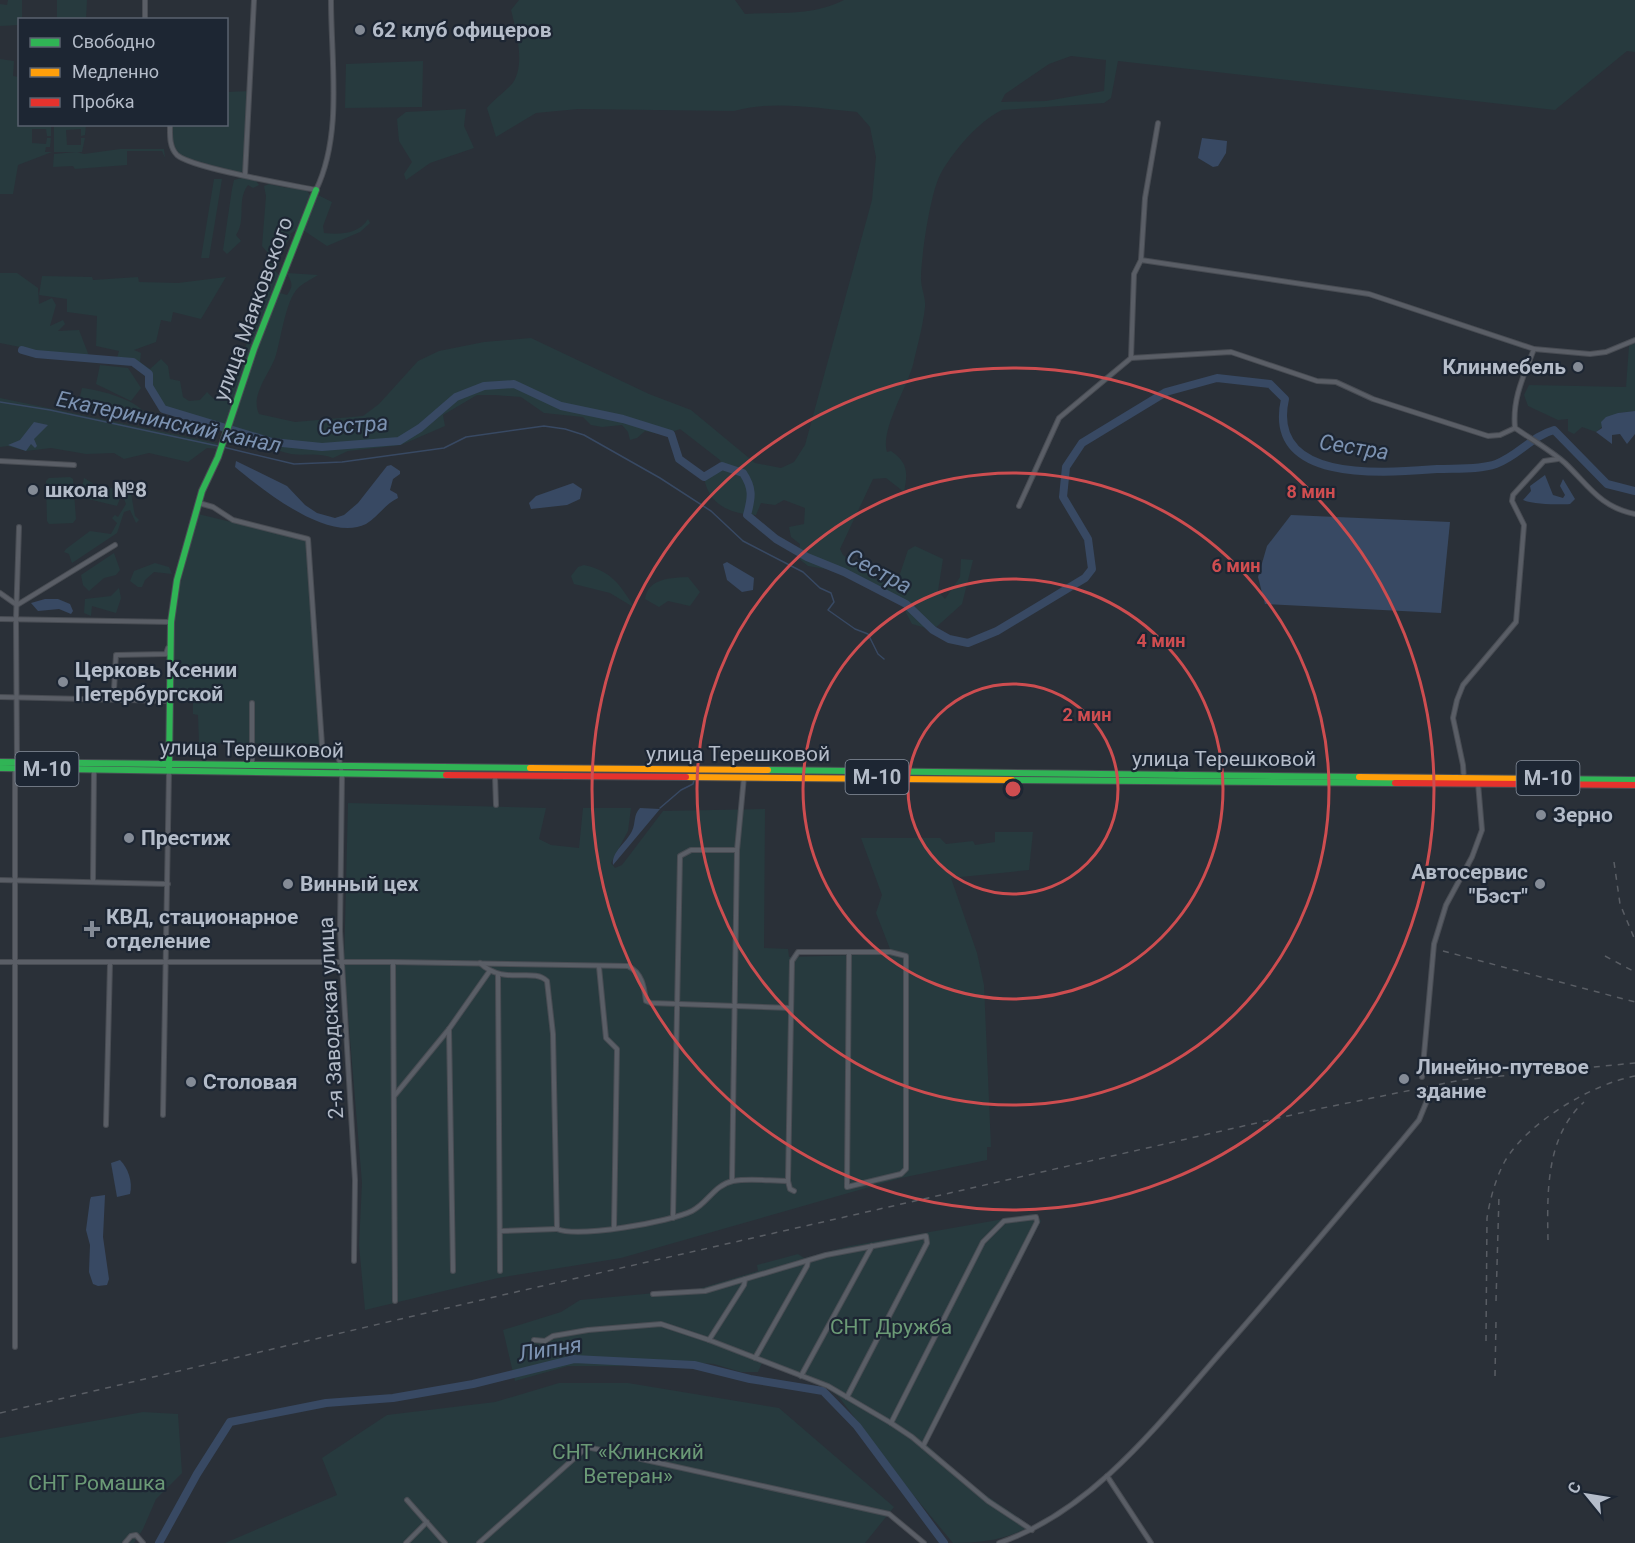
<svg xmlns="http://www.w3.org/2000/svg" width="1635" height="1543" viewBox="0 0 1635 1543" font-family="Roboto,sans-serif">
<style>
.green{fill:#273a3e;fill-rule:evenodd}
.water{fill:#384963}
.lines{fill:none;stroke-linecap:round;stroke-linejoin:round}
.stream{stroke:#384963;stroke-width:1.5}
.river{stroke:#384963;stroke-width:8}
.street-casing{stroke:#484c53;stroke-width:6}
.fast-casing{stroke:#484c53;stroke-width:8}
.slow-casing{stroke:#484c53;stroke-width:8}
.jam-casing{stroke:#484c53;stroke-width:8}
.street{stroke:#5a5e66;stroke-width:4}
.fast{stroke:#30b455;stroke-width:6}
.slow{stroke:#ff9f0a;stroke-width:6}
.jam{stroke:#e5322d;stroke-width:6}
.rail{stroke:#595d64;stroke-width:1.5;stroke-dasharray:6 6;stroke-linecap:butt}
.ring{fill:none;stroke:#ce4d50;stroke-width:3}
.poi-dot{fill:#848b96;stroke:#1d2633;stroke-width:2}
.labels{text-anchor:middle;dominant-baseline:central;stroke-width:4.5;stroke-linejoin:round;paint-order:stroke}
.shield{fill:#1d2633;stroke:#878f9c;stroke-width:1.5}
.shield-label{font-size:20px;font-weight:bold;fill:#b4bcc9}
.poi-label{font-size:21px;font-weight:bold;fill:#b4bcc9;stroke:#1d2633;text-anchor:start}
.street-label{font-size:21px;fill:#b4bcc9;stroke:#1d2633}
.park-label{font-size:21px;fill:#6b9a76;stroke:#1d2633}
.water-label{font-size:22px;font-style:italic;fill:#7c92b1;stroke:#1d2633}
.centre{fill:#ce4d50;stroke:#1d2633;stroke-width:3}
.ring-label{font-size:18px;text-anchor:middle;font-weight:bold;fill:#ce4d50;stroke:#1d2633;stroke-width:4.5;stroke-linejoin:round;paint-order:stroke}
</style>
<rect width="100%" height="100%" fill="#2a3038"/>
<g class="green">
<path d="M8,0H22V19L20,20L19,25L0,26V4L7,5Z"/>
<path d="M57,0H87L86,19H57Z"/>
<path d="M519,0H735L745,14C778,12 814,16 844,0H1635V52L1627,51L1555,110L1118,61L1111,98L1104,103L1002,110C979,121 952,152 940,175C930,195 921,257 921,279C921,288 926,298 925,307C923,326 917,347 913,365C907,387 880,431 887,452L891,451C908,463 908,472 904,492L886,478L873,479L840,549L843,555L881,582H892L900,574L908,550L915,546L943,559L938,591L945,599L960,577L961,559L973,560L962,604L933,630L912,624L906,613V604L844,572L808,566L798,558L800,544L791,537L789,527L804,524L805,508L784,500L775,505L761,503L756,515C729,514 708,504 704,477L722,466L720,460L680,429L664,435L645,431L637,438L630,440L628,432L622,425L602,427L591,425L583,417L544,413L521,397L495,395H477L443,415L445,426L401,445L348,451L333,458C319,452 306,456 291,454C281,452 270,447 259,444C244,440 226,444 218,426L163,409L149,386V374C139,363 131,360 116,361L119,351L96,346L97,316L67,312V299L39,295L42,276L92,277L93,280L138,277L139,282L178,283L226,277L201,319L173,312L171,322L161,320L156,342L134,350L141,353L140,362L150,369L161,359L168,366L170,379L180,381L183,397L189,401L200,400L207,392L214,399L224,401L239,367L268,278L275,271L279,275L273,291L287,295C294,285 292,284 287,273L318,275C312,279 303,283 298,288C285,301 281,341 275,358C269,374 250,396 259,414L295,422L363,416L379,404L418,361L439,351L484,342L531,338L649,394L691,410L755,463L781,468L794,462L805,445L872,200L876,157L870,127L857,112C817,108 773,100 734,111L578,109L536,113L496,137L487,108C494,99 511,87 514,81C525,62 516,30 511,10ZM1071,56L1106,60L1104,91L1046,101L1001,102L1005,94L1049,64Z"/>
<path d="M0,59L14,61L13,76L19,77L20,124L51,125V136H47L46,129H32V143L46,144L47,138H51L50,147H46L45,152H52L18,165L13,194H0Z"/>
<path d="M423,61L422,107L345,108L346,64Z"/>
<path d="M250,91L247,100L244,174L179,156L171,144L170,125L226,124L227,92Z"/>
<path d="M466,109L464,126L474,148L430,163L406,180L404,174L412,162L399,141L397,119L406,112Z"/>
<path d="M54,125H86L85,135L81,136V129L66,130L67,145H81V138H85L82,152H54Z"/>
<path d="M120,149H164L165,158L162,151H127V165L75,169L73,166L53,167L54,154L77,152L84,154Z"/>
<path d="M245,177L254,178L259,185L253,188L248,185C236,201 247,219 236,235L241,241L227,254L223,250L232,189L234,180Z"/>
<path d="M214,179H222L209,258H201Z"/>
<path d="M269,184L287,188L291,186L307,191L310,195L296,230L290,234L291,236L281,252L278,269L273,270L268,267V253L262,246L266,196L264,186Z"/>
<path d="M318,195L332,202L323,226L324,233C339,235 359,234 368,219L370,223L360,232L327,246L303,230Z"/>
<path d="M0,273H17L38,288L39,304L52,298L56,305L50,326L63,320L65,324L58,331L79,330L89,356L35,352V350L0,343Z"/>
<path d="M1635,337V411L1618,413L1596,432L1582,427L1574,434L1568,431V419L1558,420L1528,406L1524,395L1529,385L1626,387L1629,346Z"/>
<path d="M100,365L128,368L141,388L131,401L96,384Z"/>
<path d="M82,388C97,389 142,401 146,416L78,405Z"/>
<path d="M0,398L221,444L219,449L207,448L188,462L149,453L124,459L114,453L86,454L51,448L26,451L8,446L0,447Z"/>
<path d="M70,477L73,479L76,519L73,523L49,524L47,521L46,481L49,478Z"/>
<path d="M84,478L94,484L123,491L117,506L80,497Z"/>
<path d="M130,488L135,516L139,520L136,523L130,510L124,512L117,533L72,563L69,554L64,552L66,549L90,531L111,534L117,523L112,518L115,515L118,517L126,504L123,496Z"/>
<path d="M198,514L306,540L321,744L199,743L198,715L193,714V700L174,699V626L179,589Z"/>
<path d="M114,553L120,570L116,575L104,578L89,591L83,585L81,575Z"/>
<path d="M155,563L169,567L172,574L154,572L145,580L142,587H138L130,581L134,571Z"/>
<path d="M584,565C613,572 619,584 635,608L610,593L574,584L571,576L578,567Z"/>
<path d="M688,577L700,592L690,606L668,601L659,607L645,599C648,578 671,578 688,577Z"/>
<path d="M119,588L121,598L116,613L92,606L91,616L84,613L85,599L111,596Z"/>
<path d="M348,803L546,808L539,839L551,845L579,848L583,808H631L628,831L611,863L615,868L622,865L663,811L765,809L764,948L788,949L789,957L892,954L876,913L882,895L861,838H940L946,844L973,841L975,845L995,842V832H1033L1029,870L951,878L977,953L984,985L991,1147H987V1160L901,1178L621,1258L498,1278L365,1310L359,1245L362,1183L344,966Z"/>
<path d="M1032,1214H1037L1041,1221L926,1444L974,1487L1031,1526C1006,1540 981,1543 953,1543L910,1491L839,1397L826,1387L762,1363L758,1372H741L714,1364L665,1360L617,1366H568L515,1381L503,1330L561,1312L580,1300L698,1289L758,1271L757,1265L798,1254L804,1258L850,1246Z"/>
<path d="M559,1383H628L779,1408L894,1507L865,1543H225L337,1495L322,1458L387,1415L495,1402Z"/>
<path d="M143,1412L178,1414L182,1473L156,1499L143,1529L134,1543H0V1438Z"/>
</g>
<g class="water">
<path d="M1202,138L1227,141L1226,153L1218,166L1213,167L1198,158Z"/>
<path d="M1635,411V434L1627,444L1620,434L1612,435V444L1596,432L1602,428L1601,422L1606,417L1618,413Z"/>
<path d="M34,422L48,425L34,439L37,446L35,448L31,444L26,451L8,445L20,440Z"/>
<path d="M236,461L287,486L305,505L317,513L335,518L344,515L358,503L387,466L391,465L400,471V474L393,479L390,490L397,494L398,498C385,504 378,517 366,524C328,543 263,490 235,467Z"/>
<path d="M1545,475L1553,495L1563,498L1565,495L1560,486L1563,479L1575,499L1570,504C1559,505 1532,504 1523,500L1531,491L1530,486Z"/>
<path d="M573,483L582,489L580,499L567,505L531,509L529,503L536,496Z"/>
<path d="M1291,515L1450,522L1441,613L1265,604L1258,577L1267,546Z"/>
<path d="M727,562L754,578L753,590L742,592L727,580L723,564Z"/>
<path d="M45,599H58L70,604L73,611L71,614L59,609L38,611L31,603Z"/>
<path d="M640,808L660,809L613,865C611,852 627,842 632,831C636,823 633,815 640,808Z"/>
<path d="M120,1160C128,1168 133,1182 130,1194L117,1197L111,1163Z"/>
<path d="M105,1195L103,1237L109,1279L107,1285L98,1286L93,1284L89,1272L90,1245L86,1230L90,1200L91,1197Z"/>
</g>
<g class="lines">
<g class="stream">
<path d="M0,402L50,410L218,446"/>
<path d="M223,447L294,464L342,462L444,448L466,437L544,426L565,429L584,435L660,478L711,511L743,541L803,572L820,588L831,593L834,602L828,610L855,629L868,634L878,654L884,659"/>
<path d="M660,808L681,790L693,784L694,780"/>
</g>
<g class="river">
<path d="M22,350L36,354L133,362L149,374V386L163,409L272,442L322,447L399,441L420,428L456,397L484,386L514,384L561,406L623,419L671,434L679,459L704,477L722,466L743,473C753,488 752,497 747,515L776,539L807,557L844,572L906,604L933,630L949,639L968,643L997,631L1085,578L1092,569L1088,539L1063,497L1066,467L1082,443L1166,392L1217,378L1270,384L1285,399C1266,484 1384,473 1437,469C1454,468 1479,470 1496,464C1518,456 1532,436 1554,430L1607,484L1635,491"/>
<path d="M159,1543L197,1474L230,1422L326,1403L393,1398L473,1384L574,1359L694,1365L750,1379L823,1391L857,1426L944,1543"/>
</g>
<defs>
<g id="street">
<path d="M145,0V20"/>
<path d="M170,124C170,135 169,147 177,155C191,168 291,185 316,190C343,134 331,62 331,0"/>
<path d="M245,175L254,0"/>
<path d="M1141,260L1145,198L1158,123"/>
<path d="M1534,349L1590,354L1606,352L1635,340"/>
<path d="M1131,358L1231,352L1317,381L1336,382L1373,399L1488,436L1500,435L1515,428"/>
<path d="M0,461L74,465"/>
<path d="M199,503L213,507L233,520L308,539L322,745L339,759L342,774L340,931L355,1180L354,1261"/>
<path d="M1019,506L1059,418L1131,358L1134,274L1141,260L1369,294L1534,349C1524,375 1512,399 1515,428C1531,439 1550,450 1565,463C1589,486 1600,507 1635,514"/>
<path d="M0,593L17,605L115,545"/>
<path d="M0,619L171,622"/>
<path d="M114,690L116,655L166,654L168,648"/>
<path d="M0,697L170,701"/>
<path d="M252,703V764"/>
<path d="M17,762L16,619L19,527"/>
<path d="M15,769V1347"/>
<path d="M495,776L496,805"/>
<path d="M1464,780L1463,765L1453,718L1457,700L1463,685L1516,622L1524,525L1512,501L1513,495L1544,461L1558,459"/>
<path d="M0,880L168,884"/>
<path d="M93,881L94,769"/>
<path d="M0,962H393L628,966C642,973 644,986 646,1001L651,1003L791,1008"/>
<path d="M393,962L395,1301"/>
<path d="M480,963C504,986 533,967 547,981L553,1034L557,1229C578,1238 670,1222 692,1211C708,1203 714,1185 733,1181C750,1178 770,1181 788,1181"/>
<path d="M599,967L606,1038L617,1049L614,1228"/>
<path d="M498,975L500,1271"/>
<path d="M449,1029L453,1271"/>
<path d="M1422,1077L1434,944L1446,905L1472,857L1482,830L1478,783"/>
<path d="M395,1095L449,1029L489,972"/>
<path d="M163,1115L169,771"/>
<path d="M106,1125L110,964"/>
<path d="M732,1181L737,850L744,777"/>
<path d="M794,1191L790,1189L788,1181L792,961L798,952H890L906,956V1169L901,1174L847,1187L849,953"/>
<path d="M673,1218L680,856L691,850H737"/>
<path d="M500,1231L557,1229"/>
<path d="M653,1294L705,1291L826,1255L926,1236L927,1243L847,1397"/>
<path d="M534,1340L545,1341L553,1336L588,1330L661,1324L709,1340L828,1386L891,1423L912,1437L988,1501L1032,1530"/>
<path d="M709,1340L744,1285L745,1279"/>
<path d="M755,1358L807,1266L808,1261"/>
<path d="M801,1376L872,1246"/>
<path d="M891,1423L983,1242L1004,1221L1036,1217L1037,1222L923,1446"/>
<path d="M1107,1476L1151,1543"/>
<path d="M407,1500L445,1543"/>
<path d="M125,1543L131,1536L136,1535L143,1543"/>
<path d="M406,1543L427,1522"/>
<path d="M479,1543L587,1447L889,1514L924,1543"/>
<path d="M999,1543C1093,1511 1160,1422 1223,1350C1283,1282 1341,1212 1400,1143L1419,1120L1428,1098"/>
</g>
<g id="fast">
<path d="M0,762L530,768"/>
<path d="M169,767L171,622L177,580L202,491L218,457L254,349L316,190"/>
<path d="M0,768L446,775"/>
<path d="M768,770L1359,777"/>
<path d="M1546,779L1635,780"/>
<path d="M1012,780L1395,783"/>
</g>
<g id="slow">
<path d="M530,768L768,770"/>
<path d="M686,777L1012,780"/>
<path d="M1359,777L1546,779"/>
</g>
<g id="jam">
<path d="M446,775L686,777"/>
<path d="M1395,783L1635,785"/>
</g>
</defs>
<use href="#street" class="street-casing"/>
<use href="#fast" class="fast-casing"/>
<use href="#slow" class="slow-casing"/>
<use href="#jam" class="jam-casing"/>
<use href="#street" class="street"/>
<use href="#fast" class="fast"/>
<use href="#slow" class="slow"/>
<use href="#jam" class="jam"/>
<g class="rail">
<path d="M1614,862L1620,904L1635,940"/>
<path d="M1443,951L1635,1002"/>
<path d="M1605,956L1635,972"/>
<path d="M1548,1240C1547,1192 1546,1136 1584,1102"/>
<path d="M1496,1301L1499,1196"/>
<path d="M1486,1341L1487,1218C1490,1199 1496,1177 1505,1161C1528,1122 1592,1084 1635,1076"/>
<path d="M1495,1376L1496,1321"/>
<path d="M0,1413L507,1294L1318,1109L1461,1080L1635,1063"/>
</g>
</g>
<g class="ring">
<circle cx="1013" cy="789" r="105"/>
<circle cx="1013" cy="789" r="210"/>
<circle cx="1013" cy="789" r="316"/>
<circle cx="1013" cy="789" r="421"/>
</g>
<g class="poi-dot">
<circle cx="360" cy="30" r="6"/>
<circle cx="1578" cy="367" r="6"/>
<circle cx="33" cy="490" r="6"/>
<circle cx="63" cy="682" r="6"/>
<circle cx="1541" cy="815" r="6"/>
<circle cx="129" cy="838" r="6"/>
<circle cx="288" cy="884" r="6"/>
<circle cx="1540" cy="884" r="6"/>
<path d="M89 920h6v6h6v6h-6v6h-6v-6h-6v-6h6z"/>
<circle cx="1404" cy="1079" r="6"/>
<circle cx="191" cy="1082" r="6"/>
</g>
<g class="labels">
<g class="shield">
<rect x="15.5" y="752" width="63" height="34" rx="4.5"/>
<rect x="845.5" y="760" width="63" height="34" rx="4.5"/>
<rect x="1516.5" y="761" width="63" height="34" rx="4.5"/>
</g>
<g class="shield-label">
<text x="47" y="769">М-10</text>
<text x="877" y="777">М-10</text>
<text x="1548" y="778">М-10</text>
</g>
<g class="poi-label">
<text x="372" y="30">62 клуб офицеров</text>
<text x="1566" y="367" text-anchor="end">Клинмебель</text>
<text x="45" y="490">школа №8</text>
<text x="75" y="670">Церковь Ксении<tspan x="75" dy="24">Петербургской</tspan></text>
<text x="1553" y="815">Зерно</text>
<text x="141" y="838">Престиж</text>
<text x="1528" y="872" text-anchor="end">Автосервис<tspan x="1528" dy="24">"Бэст"</tspan></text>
<text x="300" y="884">Винный цех</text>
<text x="106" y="917">КВД, стационарное<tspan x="106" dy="24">отделение</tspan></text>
<text x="1416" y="1067">Линейно-путевое<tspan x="1416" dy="24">здание</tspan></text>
<text x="203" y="1082">Столовая</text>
</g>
<g class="street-label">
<text transform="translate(253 309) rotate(-70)">улица Маяковского</text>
<text transform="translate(252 749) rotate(1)">улица Терешковой</text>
<text x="738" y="754">улица Терешковой</text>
<text x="1224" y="759">улица Терешковой</text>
<text transform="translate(331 1018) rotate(-93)">2-я Заводская улица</text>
</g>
<g class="park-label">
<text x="891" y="1327">СНТ Дружба</text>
<text x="628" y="1452">СНТ «Клинский<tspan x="628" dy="24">Ветеран»</tspan></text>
<text x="97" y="1483">СНТ Ромашка</text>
</g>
<g class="water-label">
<text transform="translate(169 422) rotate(12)">Екатерининский канал</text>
<text transform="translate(353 425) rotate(-4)">Сестра</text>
<text transform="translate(1354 447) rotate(9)">Сестра</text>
<text transform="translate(879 571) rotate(28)">Сестра</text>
<text transform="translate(550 1349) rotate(-9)">Липня</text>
</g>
</g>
<circle cx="1013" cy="789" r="9" class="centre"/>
<g class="ring-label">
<text x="1311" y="498">8 мин</text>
<text x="1236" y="572">6 мин</text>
<text x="1161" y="647">4 мин</text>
<text x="1087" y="721">2 мин</text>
</g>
<rect x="18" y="18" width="210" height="108" fill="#1d2633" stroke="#59626f" stroke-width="1.5"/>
<rect x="30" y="38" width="30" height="9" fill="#30b455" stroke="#59626f" stroke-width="1.5"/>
<text x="72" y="48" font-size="18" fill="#b4bcc9">Свободно</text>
<rect x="30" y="68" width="30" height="9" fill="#ff9f0a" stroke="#59626f" stroke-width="1.5"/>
<text x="72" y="78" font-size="18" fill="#b4bcc9">Медленно</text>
<rect x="30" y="98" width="30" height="9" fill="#e5322d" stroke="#59626f" stroke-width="1.5"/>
<text x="72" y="108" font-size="18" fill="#b4bcc9">Пробка</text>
<g transform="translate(1587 1495) rotate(300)" stroke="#1d2633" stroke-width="4.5" paint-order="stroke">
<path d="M0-4.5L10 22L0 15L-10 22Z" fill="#b4bcc9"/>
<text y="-9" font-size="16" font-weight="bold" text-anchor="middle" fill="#b4bcc9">С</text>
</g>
</svg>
